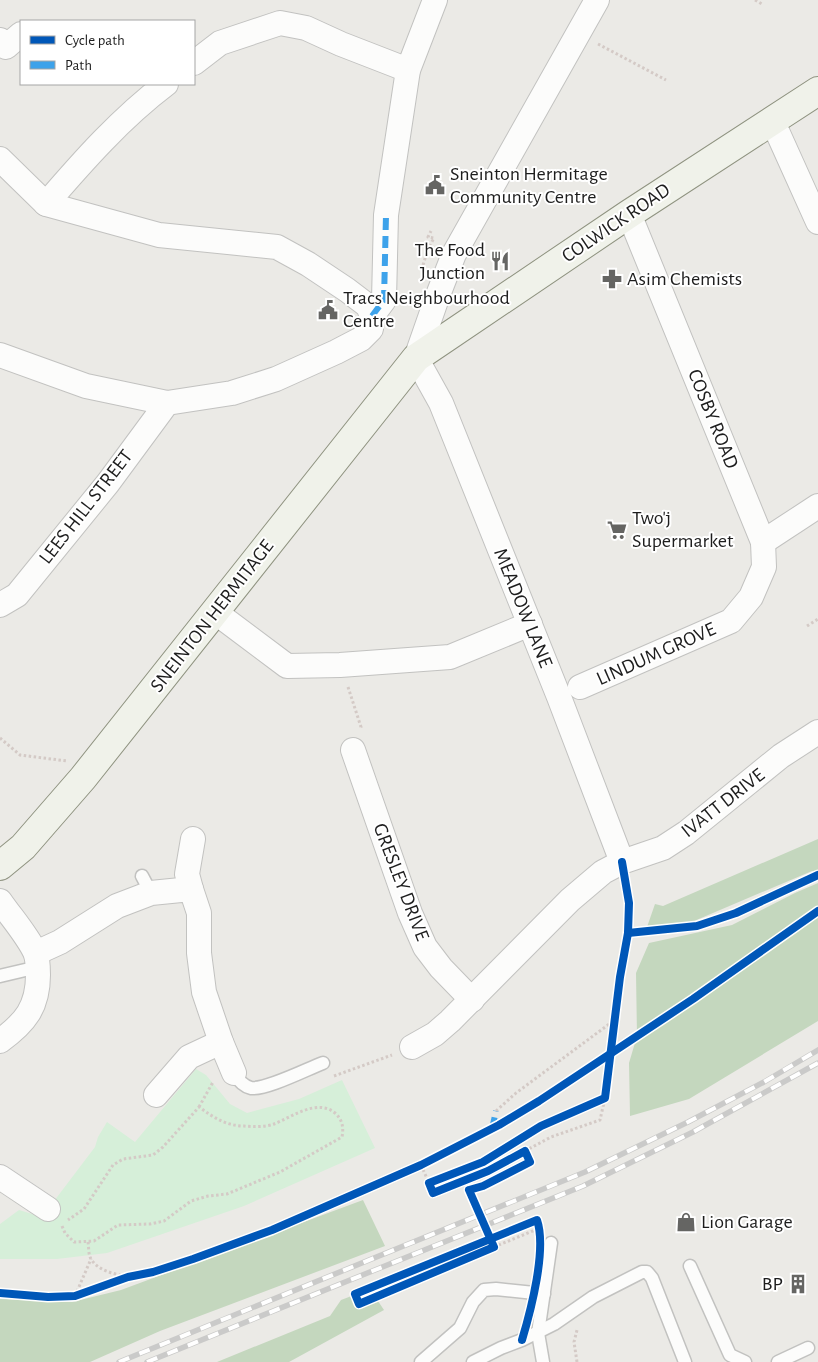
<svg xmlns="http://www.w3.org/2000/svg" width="818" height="1362" viewBox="0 0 818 1362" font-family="'Alegreya Sans',sans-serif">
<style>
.forest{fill:#c4d7be}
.park{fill:#d6efd9}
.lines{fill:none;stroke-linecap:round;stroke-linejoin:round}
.lane-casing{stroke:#c2c2c0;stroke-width:15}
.street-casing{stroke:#c2c2c0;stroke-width:26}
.secondary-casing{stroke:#8f9380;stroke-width:30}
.path{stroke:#d4cac6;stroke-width:3;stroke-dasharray:2.5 2.5;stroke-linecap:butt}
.lane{stroke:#fcfcfb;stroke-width:12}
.street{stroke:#fcfcfb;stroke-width:24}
.secondary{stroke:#f0f2ea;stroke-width:28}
.rail-casing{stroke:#cacac9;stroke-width:5.5}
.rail{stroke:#fff;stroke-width:4;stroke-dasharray:11;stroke-linecap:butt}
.quiet{stroke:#3da2ea;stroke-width:6;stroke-dasharray:12 6;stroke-linecap:butt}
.cycleway-casing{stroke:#fff;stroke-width:11}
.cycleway{stroke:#0057b8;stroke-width:8}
.labels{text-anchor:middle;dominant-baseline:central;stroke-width:4;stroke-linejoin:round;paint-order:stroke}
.poi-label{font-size:20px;fill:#1d1d1d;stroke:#fff;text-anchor:start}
.street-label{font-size:20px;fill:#1d1d1d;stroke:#fff}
</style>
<rect width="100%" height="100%" fill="#ebeae6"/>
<g class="forest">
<path d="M818,839V871H812L673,930L647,927L655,904L663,906Z"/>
<path d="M818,883V1021L689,1099L630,1116L629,1063L637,1036L636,973L649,943L732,925L795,893Z"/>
<path d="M363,1200L385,1246L160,1331L90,1362H0V1299L72,1302L121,1290Z"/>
<path d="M370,1289L384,1310L289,1362H217L330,1316L341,1300Z"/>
</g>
<path class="park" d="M196,1069L206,1075L230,1104L247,1113L299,1099L342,1080L375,1148L244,1206L107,1253L57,1259H0V1224L19,1210L42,1217L95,1147L98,1137L107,1122L135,1142Z"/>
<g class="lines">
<defs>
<g id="lane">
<path d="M142,876L151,893"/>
<path d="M0,976L38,967"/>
<path d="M234,1073C238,1080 243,1086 251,1088C266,1090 307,1069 323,1063"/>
<path d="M690,1266L730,1355L745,1362"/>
<path d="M421,1362L460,1328L473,1302L484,1290L496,1289L544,1294"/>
<path d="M473,1362L501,1348L522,1340L554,1324L593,1297L642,1272H647L652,1278L685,1362"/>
<path d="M543,1362L538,1333L551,1243"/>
<path d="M778,1362L808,1348"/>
</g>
<g id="street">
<path d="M597,0L454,254L438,295L416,358L441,403L559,697L622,862"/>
<path d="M0,40L6,47L21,34"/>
<path d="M194,63L220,43L280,23L306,28L341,44L408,70"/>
<path d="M772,120L818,222"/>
<path d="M0,159L46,204L159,235L277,247L308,264L347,290L368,306L372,316L371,329L361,339L336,352L276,379L232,393L167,403L86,386L0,355"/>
<path d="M46,204C83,161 121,118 166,84"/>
<path d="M372,316L384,300L386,215L408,70L435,0"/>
<path d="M763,542L818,506"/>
<path d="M0,605L17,595L108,483L167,403"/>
<path d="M215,612L287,666L340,665L450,657L530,624"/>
<path d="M580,687L731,621L751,597L764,567L763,542L629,214"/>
<path d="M353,750L410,913L425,947L441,968L472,1000"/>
<path d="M191,889L187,874L193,839"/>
<path d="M0,901C11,917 27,935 35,952C38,959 38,968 38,975C38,1007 25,1023 0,1041"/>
<path d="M36,953L60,942L117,906L151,893L191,889L199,913V953L204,992L221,1042L234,1073"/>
<path d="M412,1047L435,1034L450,1021L570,900L603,872L622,862L663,848L686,833L781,756L818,732"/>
<path d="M156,1095L189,1057L221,1042"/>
<path d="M0,1177L48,1209"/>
</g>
<path id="secondary" d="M0,866L23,847L83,778L416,358L629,214L818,91"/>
</defs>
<use href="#lane" class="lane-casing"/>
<use href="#street" class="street-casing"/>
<use href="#secondary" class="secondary-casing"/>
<g class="path">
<path d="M755,0L762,4"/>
<path d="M598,44L666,80"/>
<path d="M423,265L428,249L434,238L428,237L431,231"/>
<path d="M807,626L818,619"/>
<path d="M348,687L361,727L360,729"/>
<path d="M0,738L20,755L67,761"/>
<path d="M334,1076L392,1055"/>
<path d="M199,1107L213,1082"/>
<path d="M496,1111L516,1093L616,1019"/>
<path d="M525,1151L551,1137L600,1120L605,1098"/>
<path d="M421,1165L429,1183"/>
<path d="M62,1226L65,1233L74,1242L94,1241L118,1225L150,1224L164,1221L191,1201L208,1196L227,1194L280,1172L342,1137C344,1127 342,1119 335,1113C317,1098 292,1117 274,1124C266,1127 253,1127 244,1126C226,1126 213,1117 199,1107L163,1147L153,1155L123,1159L113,1165L84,1209L68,1220"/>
<path d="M88,1242C89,1247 88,1254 91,1259C98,1271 115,1274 128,1277"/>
<path d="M494,1247L540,1228"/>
<path d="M75,1296L91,1259"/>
<path d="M577,1362L574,1342L577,1330"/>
</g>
<use href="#lane" class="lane"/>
<use href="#street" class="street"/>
<use href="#secondary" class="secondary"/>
<defs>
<g id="rail">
<path d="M119,1362L585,1172L688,1122L764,1082L818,1050"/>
<path d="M147,1362L583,1186L693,1132L818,1063"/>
</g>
</defs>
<use href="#rail" class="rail-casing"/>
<use href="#rail" class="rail"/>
<g class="quiet">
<path d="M372,316L384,300L386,215"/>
<path d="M492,1129L496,1111"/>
</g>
<defs>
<g id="cycleway">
<path d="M628,933L697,926L736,913L818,875"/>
<path d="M0,1293L48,1297L75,1296L128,1277L153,1272L193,1259L272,1230L421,1165L499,1125L539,1101L693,999L818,911"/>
<path d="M522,1340C531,1310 547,1249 537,1220L355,1294L359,1304L494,1247L469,1190L483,1186L530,1162L525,1151L488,1171L433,1193L429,1183L483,1162L541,1126L605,1098L620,977L628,933L629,903L622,862"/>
</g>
</defs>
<use href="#cycleway" class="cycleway-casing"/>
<use href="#cycleway" class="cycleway"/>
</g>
<defs>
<symbol id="civic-bare" viewBox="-9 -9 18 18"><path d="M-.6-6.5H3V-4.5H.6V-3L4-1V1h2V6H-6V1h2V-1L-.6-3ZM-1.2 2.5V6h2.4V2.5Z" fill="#656563" stroke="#fff" stroke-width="2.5" paint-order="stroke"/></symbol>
<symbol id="restaurant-bare" viewBox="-9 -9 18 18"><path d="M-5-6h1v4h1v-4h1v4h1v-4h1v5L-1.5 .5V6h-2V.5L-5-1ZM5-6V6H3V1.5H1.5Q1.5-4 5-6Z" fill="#656563" stroke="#fff" stroke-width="2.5" paint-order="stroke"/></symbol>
<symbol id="pharmacy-bare" viewBox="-9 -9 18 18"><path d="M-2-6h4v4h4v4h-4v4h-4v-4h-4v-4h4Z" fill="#656563" stroke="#fff" stroke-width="2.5" paint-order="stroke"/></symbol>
<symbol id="supermarket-bare" viewBox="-9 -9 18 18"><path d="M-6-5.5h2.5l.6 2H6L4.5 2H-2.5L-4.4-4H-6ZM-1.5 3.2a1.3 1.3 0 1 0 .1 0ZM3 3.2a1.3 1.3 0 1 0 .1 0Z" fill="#656563" stroke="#fff" stroke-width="2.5" paint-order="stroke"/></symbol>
<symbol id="shop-bare" viewBox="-9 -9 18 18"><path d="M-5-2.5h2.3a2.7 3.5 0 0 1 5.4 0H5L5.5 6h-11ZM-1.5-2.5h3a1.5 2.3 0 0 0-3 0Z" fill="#656563" stroke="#fff" stroke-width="2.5" paint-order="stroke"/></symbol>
<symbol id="building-bare" viewBox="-9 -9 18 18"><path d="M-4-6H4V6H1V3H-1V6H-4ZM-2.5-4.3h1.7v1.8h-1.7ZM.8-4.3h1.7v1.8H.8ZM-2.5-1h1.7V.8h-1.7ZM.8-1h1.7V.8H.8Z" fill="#656563" stroke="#fff" stroke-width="2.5" paint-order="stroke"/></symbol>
</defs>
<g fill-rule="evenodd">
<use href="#civic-bare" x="421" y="171" width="28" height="28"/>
<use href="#restaurant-bare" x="486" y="247" width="28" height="28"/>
<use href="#pharmacy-bare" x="598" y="265" width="28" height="28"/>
<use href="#civic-bare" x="314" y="296" width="28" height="28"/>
<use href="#supermarket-bare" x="603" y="516" width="28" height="28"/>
<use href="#shop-bare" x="672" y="1208" width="28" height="28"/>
<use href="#building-bare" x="784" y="1270" width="28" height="28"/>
</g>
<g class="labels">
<g class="poi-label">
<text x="450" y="174">Sneinton Hermitage<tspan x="450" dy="23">Community Centre</tspan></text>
<text x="485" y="250" text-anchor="end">The Food<tspan x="485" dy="23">Junction</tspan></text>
<text x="627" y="279">Asim Chemists</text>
<text x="343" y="298">Tracs Neighbourhood<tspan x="343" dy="23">Centre</tspan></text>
<text x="632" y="518">Two'j<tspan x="632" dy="23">Supermarket</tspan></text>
<text x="701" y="1222">Lion Garage</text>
<text x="783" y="1284" text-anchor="end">BP</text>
</g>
<g class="street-label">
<text transform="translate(616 223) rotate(-34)">COLWICK ROAD</text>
<text transform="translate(713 419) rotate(68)">COSBY ROAD</text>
<text transform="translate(86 507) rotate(-52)">LEES HILL STREET</text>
<text transform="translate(523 608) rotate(68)">MEADOW LANE</text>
<text transform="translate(212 616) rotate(-52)">SNEINTON HERMITAGE</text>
<text transform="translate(656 654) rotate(-24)">LINDUM GROVE</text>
<text transform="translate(723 803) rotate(-38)">IVATT DRIVE</text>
<text transform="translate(401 882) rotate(69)">GRESLEY DRIVE</text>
</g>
</g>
<rect x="20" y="20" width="175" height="65" fill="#ffffff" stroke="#a5a5a5"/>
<rect x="30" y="36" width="25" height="8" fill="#0057b8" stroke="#a5a5a5"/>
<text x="65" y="45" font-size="15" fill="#1d1d1d">Cycle path</text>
<rect x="30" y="61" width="25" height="8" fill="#3da2ea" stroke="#a5a5a5"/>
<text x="65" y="70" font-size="15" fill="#1d1d1d">Path</text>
</svg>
